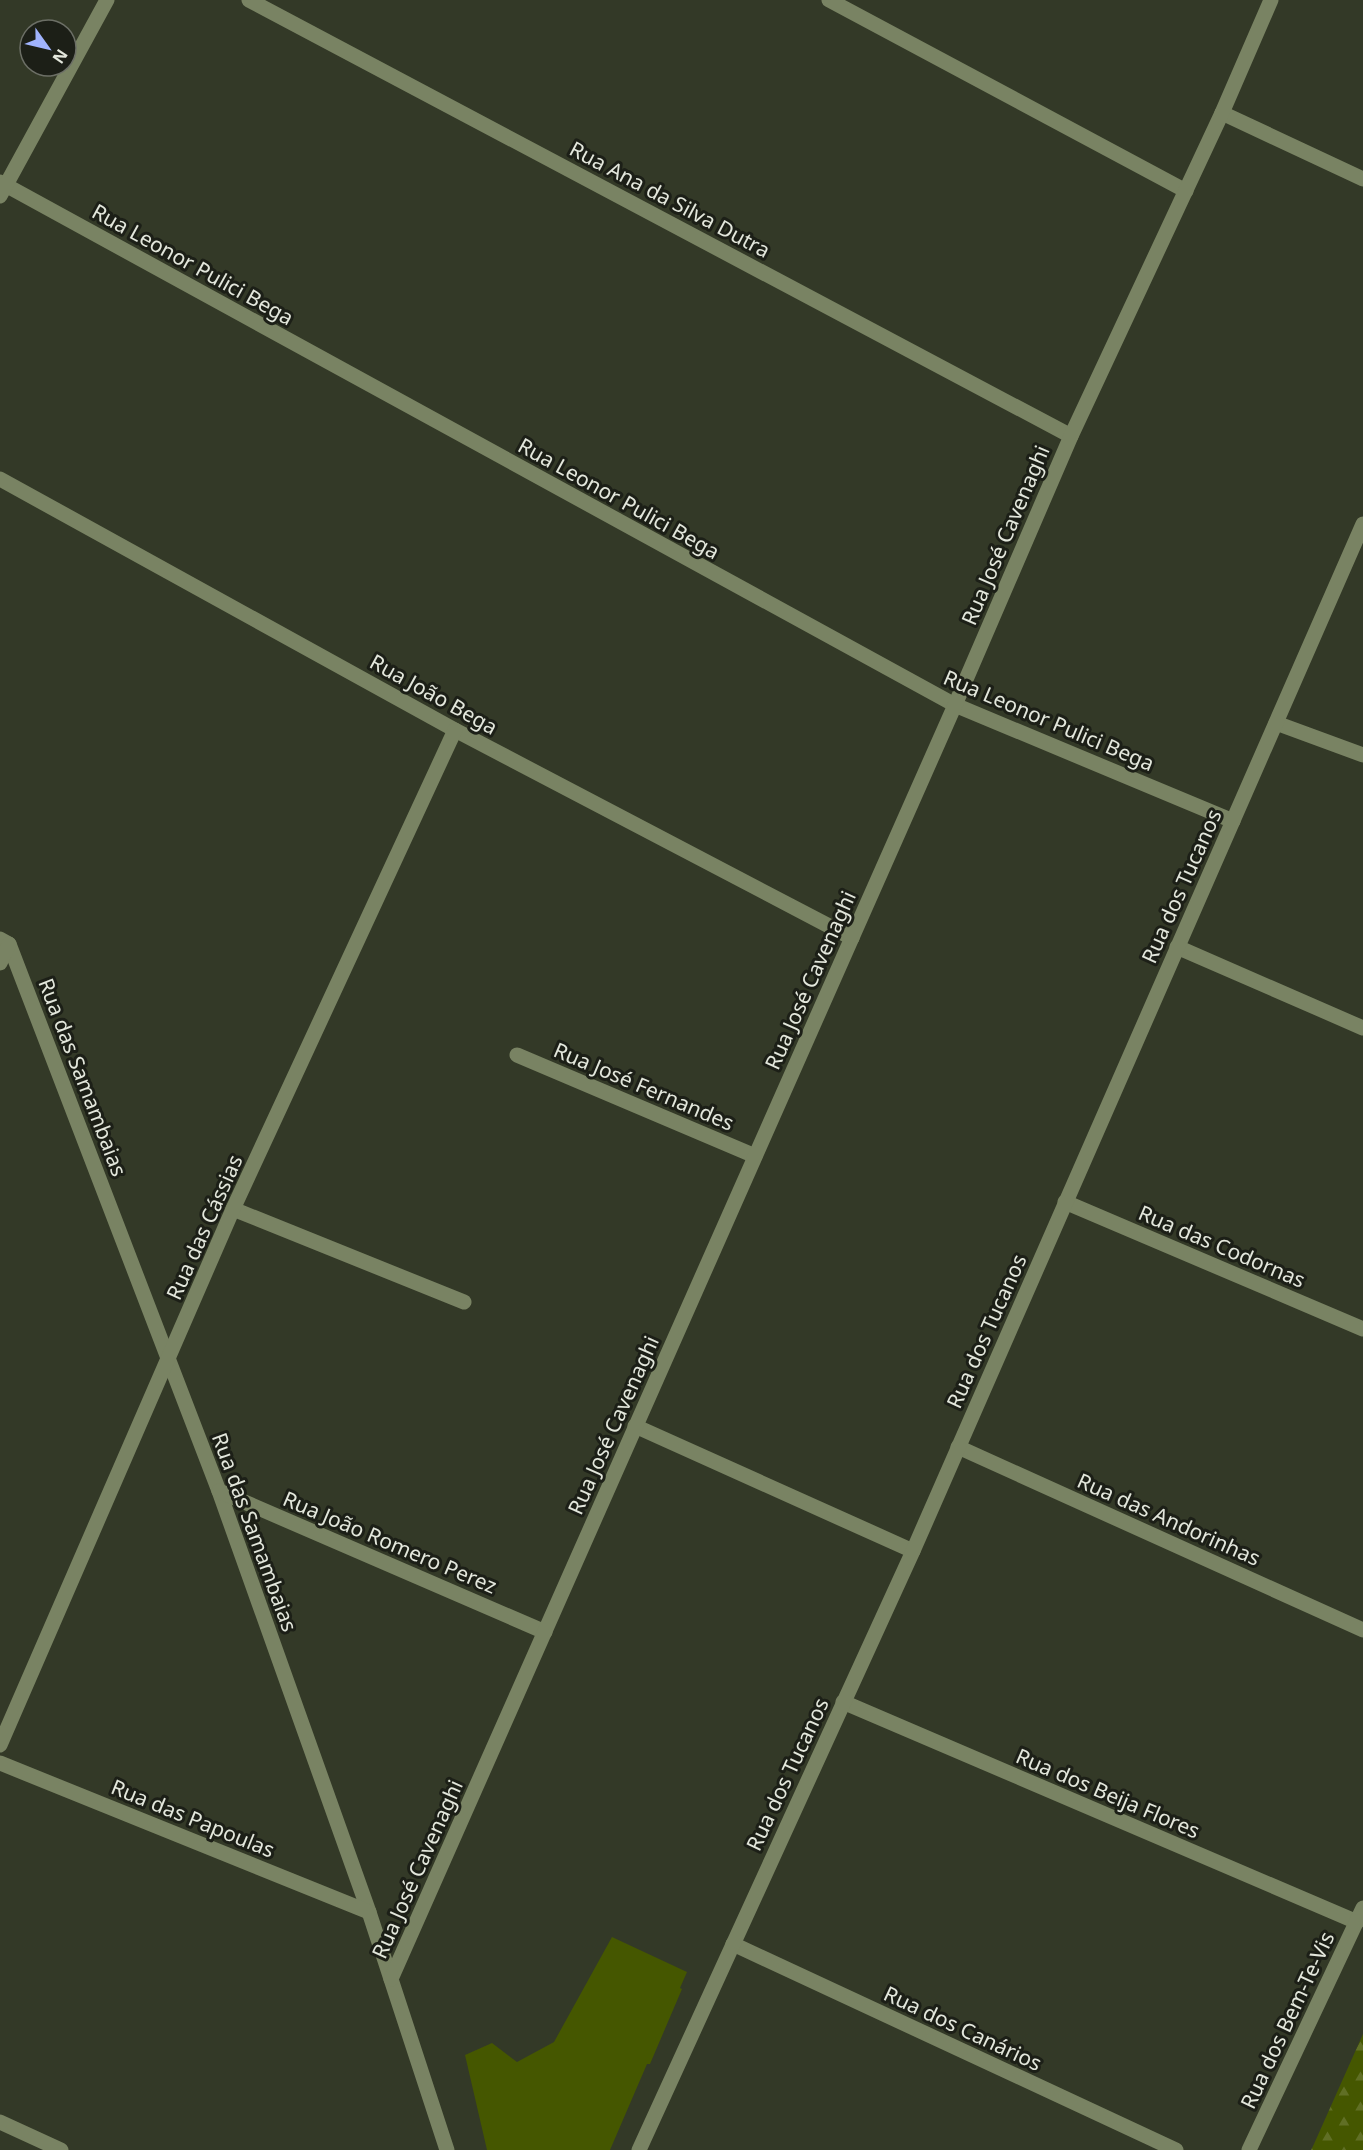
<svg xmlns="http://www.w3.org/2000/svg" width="1363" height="2150" viewBox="0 0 1363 2150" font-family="'Noto Sans',sans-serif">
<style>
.forest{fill:url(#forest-firs)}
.park{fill:#455700}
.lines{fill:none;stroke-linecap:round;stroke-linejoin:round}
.minor{stroke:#798363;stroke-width:15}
.labels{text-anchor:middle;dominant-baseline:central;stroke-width:6;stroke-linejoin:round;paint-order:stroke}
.street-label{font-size:21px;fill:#e3e7dc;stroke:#1c1f17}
</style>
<defs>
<pattern id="forest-firs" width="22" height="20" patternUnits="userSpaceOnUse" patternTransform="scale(1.5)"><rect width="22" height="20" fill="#455700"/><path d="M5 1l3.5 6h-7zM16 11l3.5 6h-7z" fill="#606f25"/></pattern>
</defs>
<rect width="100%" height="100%" fill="#333927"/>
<path class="forest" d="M1363,2034V2150H1311L1314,2144Z"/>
<path class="park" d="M612,1937L687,1972L680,1988L682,1989L650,2064H647L610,2150H487L465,2055L492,2043L517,2062L554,2042Z"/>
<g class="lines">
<g class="minor">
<path d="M249,0L1071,436"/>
<path d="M829,0L1186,191"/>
<path d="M1222,113L1363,179"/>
<path d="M0,182L955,705L1233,821"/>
<path d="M0,196L107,0"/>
<path d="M0,479L455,730L852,938"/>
<path d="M1276,723L1363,755"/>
<path d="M0,939L9,944L219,1491L369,1912L447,2150"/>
<path d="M1177,947L1363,1028"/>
<path d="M0,963L9,944"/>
<path d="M517,1055L755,1156"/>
<path d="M1065,1202L1363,1329"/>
<path d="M233,1209L464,1302"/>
<path d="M635,1426L913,1551"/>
<path d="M958,1447L1363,1630"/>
<path d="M219,1491L545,1632"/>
<path d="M843,1702L1357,1922"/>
<path d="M0,1745L233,1209L455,730"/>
<path d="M0,1763L369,1912"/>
<path d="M733,1944L1176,2150"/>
<path d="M391,1979L955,705L1071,436L1222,113L1271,0"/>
<path d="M0,2122L61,2150"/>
<path d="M639,2150L913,1551L1363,524"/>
<path d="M1249,2150L1363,1908"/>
</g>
</g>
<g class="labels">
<g class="street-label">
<text transform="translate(670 199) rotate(28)">Rua Ana da Silva Dutra</text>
<text transform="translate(193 264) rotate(29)">Rua Leonor Pulici Bega</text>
<text transform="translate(619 498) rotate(29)">Rua Leonor Pulici Bega</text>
<text transform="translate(1005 535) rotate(-67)">Rua José Cavenaghi</text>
<text transform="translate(434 694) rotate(29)">Rua João Bega</text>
<text transform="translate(1049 720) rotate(23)">Rua Leonor Pulici Bega</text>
<text transform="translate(1181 886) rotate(-66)">Rua dos Tucanos</text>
<text transform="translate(810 980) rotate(-66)">Rua José Cavenaghi</text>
<text transform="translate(83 1077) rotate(69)">Rua das Samambaias</text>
<text transform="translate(644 1086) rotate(23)">Rua José Fernandes</text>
<text transform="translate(204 1227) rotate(-66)">Rua das Cássias</text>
<text transform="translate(1222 1246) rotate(23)">Rua das Codornas</text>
<text transform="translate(986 1331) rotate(-66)">Rua dos Tucanos</text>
<text transform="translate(613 1425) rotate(-66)">Rua José Cavenaghi</text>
<text transform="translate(1169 1519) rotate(24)">Rua das Andorinhas</text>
<text transform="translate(255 1532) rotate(70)">Rua das Samambaias</text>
<text transform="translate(390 1542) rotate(23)">Rua João Romero Perez</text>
<text transform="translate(787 1774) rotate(-65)">Rua dos Tucanos</text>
<text transform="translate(1108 1793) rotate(23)">Rua dos Beija Flores</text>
<text transform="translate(193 1818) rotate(22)">Rua das Papoulas</text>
<text transform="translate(417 1869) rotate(-66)">Rua José Cavenaghi</text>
<text transform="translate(1287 2020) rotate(-65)">Rua dos Bem-Te-Vis</text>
<text transform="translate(963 2028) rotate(25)">Rua dos Canários</text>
</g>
</g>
<g transform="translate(48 48) rotate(124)"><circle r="28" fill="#1c1f17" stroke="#6c6f66" stroke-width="1.5"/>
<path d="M0-4.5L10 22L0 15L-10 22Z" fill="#a0b3fd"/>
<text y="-9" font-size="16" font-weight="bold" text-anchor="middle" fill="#e3e7dc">N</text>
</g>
</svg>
